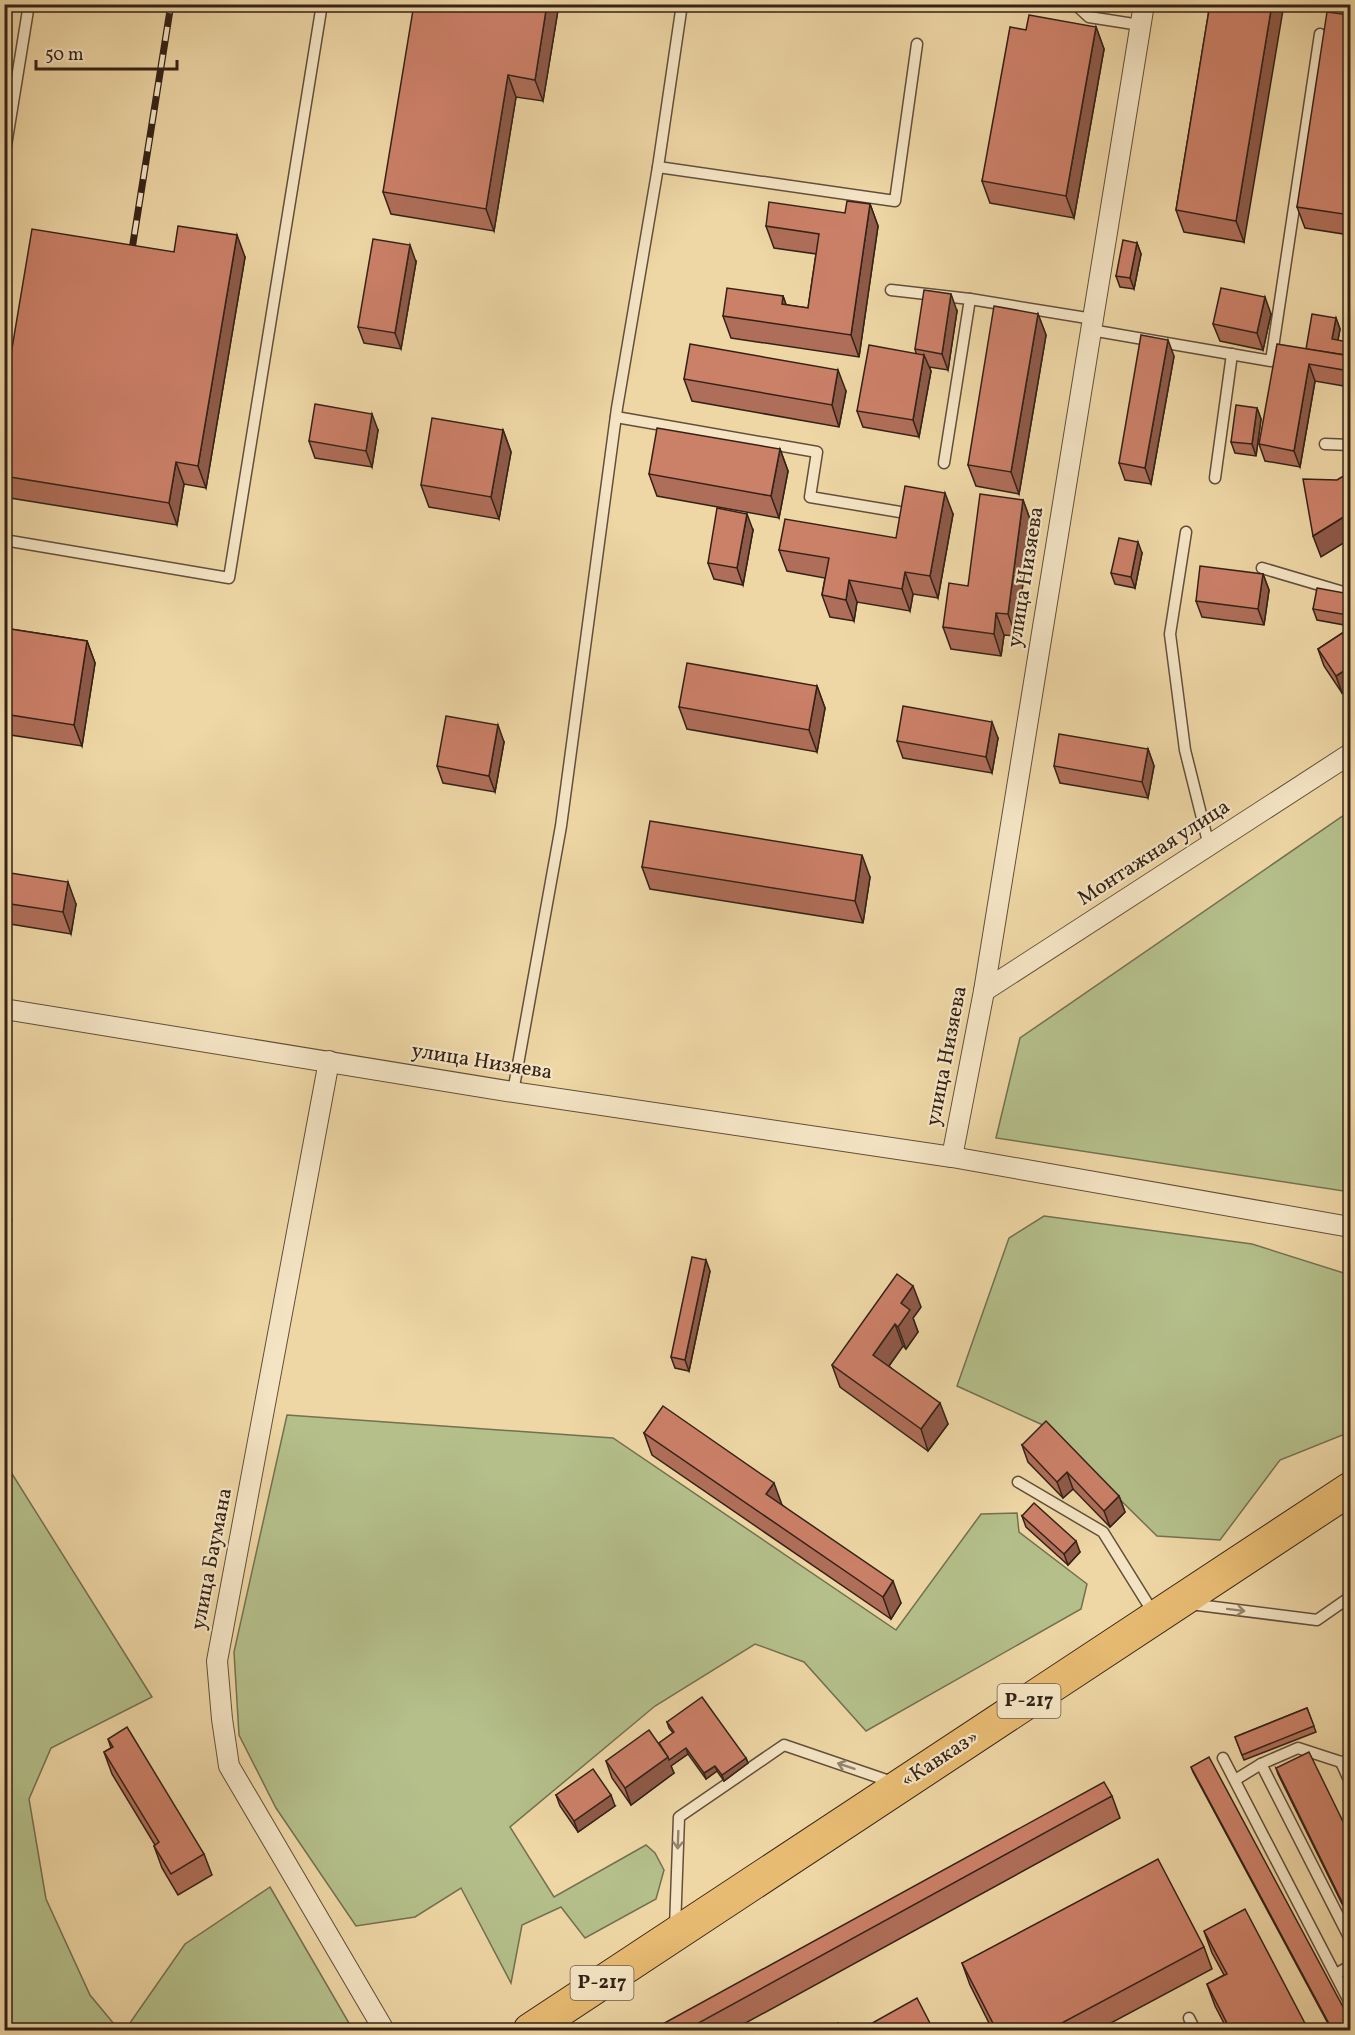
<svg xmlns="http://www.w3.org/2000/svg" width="1355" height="2035" viewBox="0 0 1355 2035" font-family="Vollkorn,serif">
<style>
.green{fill:#b4bf8a;stroke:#747050;stroke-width:1.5}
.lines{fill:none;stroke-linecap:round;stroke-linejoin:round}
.lane-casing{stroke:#624f3a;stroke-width:13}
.street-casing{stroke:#624f3a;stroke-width:22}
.highway-casing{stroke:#342217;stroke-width:35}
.lane{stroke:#f4e4c4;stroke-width:10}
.street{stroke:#f4e4c4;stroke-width:20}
.highway{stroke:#e7bb72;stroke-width:33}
.rail-casing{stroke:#342217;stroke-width:7}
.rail{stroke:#f4e4c4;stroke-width:4.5;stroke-dasharray:14;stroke-linecap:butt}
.wall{fill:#af6e59;stroke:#342217;stroke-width:1.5}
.shaded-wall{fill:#8e5a49;stroke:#342217;stroke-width:1.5}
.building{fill:#cb8068;stroke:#342217;stroke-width:1.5}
.oneway{stroke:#94836e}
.labels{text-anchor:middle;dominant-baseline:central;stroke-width:4.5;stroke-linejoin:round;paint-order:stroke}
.shield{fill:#f4e4c4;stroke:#6e5c4b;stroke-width:1.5}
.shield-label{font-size:20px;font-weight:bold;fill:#342217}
.street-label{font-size:21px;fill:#342217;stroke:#f4e4c4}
</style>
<rect width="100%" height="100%" fill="#eed6a5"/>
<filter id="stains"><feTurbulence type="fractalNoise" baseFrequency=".00333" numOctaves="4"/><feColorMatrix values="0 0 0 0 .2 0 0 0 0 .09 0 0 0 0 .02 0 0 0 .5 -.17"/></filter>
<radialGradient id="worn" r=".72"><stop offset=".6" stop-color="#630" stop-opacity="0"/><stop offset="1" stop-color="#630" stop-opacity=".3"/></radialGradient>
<g class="green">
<path d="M1350,811V1192L996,1138L1020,1038Z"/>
<path d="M1044,1216L1252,1244L1350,1275V1432L1280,1460L1220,1540L1157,1536L1045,1426L957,1386L1009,1238Z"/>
<path d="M287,1415L613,1438L896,1630L981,1514L1017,1513L1019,1532L1087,1584L1081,1609L866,1731L804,1662L755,1644L655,1706L510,1827L554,1897L646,1845L655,1853L664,1870L656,1899L585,1938L561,1907L522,1925L511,1983L461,1888L415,1917L356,1926L276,1808L239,1735L234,1652Z"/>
<path d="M4,1461L152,1697L51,1748L29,1799L46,1899L90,1995L119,2030H5Z"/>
<path d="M270,1887L353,2030H125L185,1944Z"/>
</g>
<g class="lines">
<defs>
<g id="lane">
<path d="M1075,4L1089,17L1140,25"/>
<path d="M4,158L29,4"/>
<path d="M658,167L895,201L917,44"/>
<path d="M891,290L970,299L1093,319"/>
<path d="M1091,330L1271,361L1320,34"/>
<path d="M616,417L817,452L810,497L900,512"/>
<path d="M1325,444L1350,445"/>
<path d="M944,463L970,299"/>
<path d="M1215,478L1232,354"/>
<path d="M1186,532L1170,634L1185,750L1209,846"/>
<path d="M4,540L229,578L322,4"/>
<path d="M1262,568L1350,594"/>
<path d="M513,1092L561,826L617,408L658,167L682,4"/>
<path d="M4,1221H6"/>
<path d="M1018,1482L1103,1532L1154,1614"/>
<path d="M1190,1604L1317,1620L1350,1597"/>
<path d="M1223,1758L1350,2003"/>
<path d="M1341,1762L1350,1782"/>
<path d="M1261,1764L1350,1939"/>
<path d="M1235,1780L1261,1764L1298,1748L1341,1762L1350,1760"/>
<path d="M675,1928L679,1817L784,1745L895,1783"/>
<path d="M1336,1974L1350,1966"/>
<path d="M1189,2018L1195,2030"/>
</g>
<g id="street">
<path d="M984,991L1350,754"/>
<path d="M4,1009L513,1092L952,1157L1350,1227"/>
<path d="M329,1061L217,1661L222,1719L229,1766L384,2030"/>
<path d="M952,1157L984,991L1144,4"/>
</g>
<path id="highway" d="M530,2030L1350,1489"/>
</defs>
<use href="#lane" class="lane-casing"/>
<use href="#street" class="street-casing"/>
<use href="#highway" class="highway-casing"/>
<use href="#lane" class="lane"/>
<use href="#street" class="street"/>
<use href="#highway" class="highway"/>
<defs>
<path id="rail" d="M130,262L171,4"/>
</defs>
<use href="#rail" class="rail-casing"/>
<use href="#rail" class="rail"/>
</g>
<g class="wall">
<path d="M559,4L543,101L516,97L494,231L391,214L383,192Z"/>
<path d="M1210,4L1244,242L1184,232L1176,210Z"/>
<path d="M1350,15V235L1305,228L1297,207Z"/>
<path d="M1096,27L1104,49L1074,218L990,203L982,181L1026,30Z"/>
<path d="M870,204L878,226L859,357L731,338L723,316L783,296L786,305L808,308L816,254L774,248L766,226L845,213Z"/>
<path d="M1137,243L1141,254L1134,289L1120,287L1116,276Z"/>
<path d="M174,252L245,257L206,488L184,484L177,525L4,497V396Z"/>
<path d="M416,262L401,349L364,343L358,327Z"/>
<path d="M957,311L948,370L929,367L931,371L919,437L863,427L857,411L916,353L915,349Z"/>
<path d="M1038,314L1046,335L1019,494L976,486L968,465Z"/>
<path d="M1271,314L1263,350L1220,341L1213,324Z"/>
<path d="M1336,318L1340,329L1338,340L1350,348V387L1315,381L1300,467L1265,461L1259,444L1306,349Z"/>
<path d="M1174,356L1151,484L1125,480L1119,463Z"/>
<path d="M684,379L846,391L839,427L692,401Z"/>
<path d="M1257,408L1261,419L1256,456L1235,453L1231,442Z"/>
<path d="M378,430L372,467L315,458L309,441Z"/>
<path d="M503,430L511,452L499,519L429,507L421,485Z"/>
<path d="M780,449L788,471L779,518L657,496L649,474Z"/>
<path d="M1023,500L1031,522L1016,636L1004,635L1001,656L951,649L943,627L968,586Z"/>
<path d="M953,514L938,598L913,594L910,611L857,602L854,621L830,617L822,595L825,578L787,571L779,550L896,538Z"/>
<path d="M753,530L743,585L714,579L708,563Z"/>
<path d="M1142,553L1135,588L1115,584L1111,573Z"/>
<path d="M1263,574L1269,590L1264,625L1202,617L1196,601Z"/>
<path d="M1350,594V626L1317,620L1313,609Z"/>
<path d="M4,628L87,641L95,663L82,746L4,734Z"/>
<path d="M1350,628L1342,693L1324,666L1318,649Z"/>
<path d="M817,686L825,708L817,752L687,729L679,707Z"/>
<path d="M998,738L992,773L903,758L897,741Z"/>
<path d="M504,742L495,792L443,783L437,766Z"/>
<path d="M1148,749L1154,766L1148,798L1060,783L1054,766Z"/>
<path d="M642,867L870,877L863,923L650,889Z"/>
<path d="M4,872L76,904L71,934L4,923Z"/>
<path d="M710,1271L689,1371L675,1368L671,1357Z"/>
<path d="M921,1307L913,1318L918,1332L906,1349L903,1346L889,1366L948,1424L928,1451L840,1387L832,1365Z"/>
<path d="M644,1433L782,1505L901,1603L891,1619L652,1455Z"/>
<path d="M1022,1445L1119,1496L1125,1512L1110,1527L1073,1489L1063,1498L1028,1462Z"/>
<path d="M1022,1516L1080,1552L1068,1565L1026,1527Z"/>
<path d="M1307,1708L1316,1732L1244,1760L1235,1737Z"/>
<path d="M667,1722L746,1758L748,1763L724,1781L717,1771L706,1779L688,1754L671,1766L674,1773L631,1805L612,1778L606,1761L659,1743L673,1733L669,1728Z"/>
<path d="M108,1739L204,1854L212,1875L178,1895L162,1868L154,1846L155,1845L112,1774L104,1752L111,1748Z"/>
<path d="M1191,1767L1350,2031H1332L1193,1772Z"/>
<path d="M1276,1768L1350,1836V1920L1278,1774Z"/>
<path d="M556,1795L615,1806L578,1832L560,1806Z"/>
<path d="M1112,1796L1120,1818L731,2031H650Z"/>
<path d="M1204,1931L1309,2031H1228L1215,2006L1207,1984L1224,1975L1212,1953Z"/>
<path d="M1204,1947L1212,1969L1096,2031H993L970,1985L962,1963Z"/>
</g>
<g class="shaded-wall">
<path d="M547,4H559L543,101L535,80Z"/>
<path d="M1272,4H1284L1244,242L1236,221Z"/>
<path d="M1096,27L1104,49L1074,218L1066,196Z"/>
<path d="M508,75L516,97L494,231L486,209Z"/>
<path d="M870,204L878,226L859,357L851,335Z"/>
<path d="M237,235L245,257L206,488L198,466Z"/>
<path d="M1137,243L1141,254L1134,289L1130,278Z"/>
<path d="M410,245L416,262L401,349L395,333Z"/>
<path d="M951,294L957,311L948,370L942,354Z"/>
<path d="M783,296L791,318L790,326L782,304Z"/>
<path d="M1265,297L1271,314L1263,350L1257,333Z"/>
<path d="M1038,314L1046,335L1019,494L1011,472Z"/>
<path d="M1336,318L1340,329L1336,350L1332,339Z"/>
<path d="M1168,340L1174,356L1151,484L1145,468Z"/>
<path d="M1348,342L1350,348V363L1346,355Z"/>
<path d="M924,355L931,371L919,437L913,420Z"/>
<path d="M1309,364L1315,381L1300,467L1294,451Z"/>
<path d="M838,370L846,391L839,427L832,405Z"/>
<path d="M1257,408L1261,419L1256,456L1252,444Z"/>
<path d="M372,414L378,430L372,467L366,451Z"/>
<path d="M503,430L511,452L499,519L491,497Z"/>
<path d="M780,449L788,471L779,518L771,496Z"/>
<path d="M176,462L184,484L177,525L169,503Z"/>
<path d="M945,493L953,514L938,598L930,576Z"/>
<path d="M1023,500L1031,522L1016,636L1008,614Z"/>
<path d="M1350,513V539L1321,557L1313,536Z"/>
<path d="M747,514L753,530L743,585L737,568Z"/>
<path d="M1138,542L1142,553L1135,588L1131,577Z"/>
<path d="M905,572L913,594L910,611L902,589Z"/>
<path d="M1263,574L1269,590L1264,625L1258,609Z"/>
<path d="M849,580L857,602L854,621L846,600Z"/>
<path d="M1350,597V624L1347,615Z"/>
<path d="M996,613L1004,635L1001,656L994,634Z"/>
<path d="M87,641L95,663L82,746L74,725Z"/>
<path d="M1350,667V687L1342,693L1336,676Z"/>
<path d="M817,686L825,708L817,752L809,730Z"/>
<path d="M992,722L998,738L992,773L986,757Z"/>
<path d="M498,725L504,742L495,792L489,776Z"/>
<path d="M1148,749L1154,766L1148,798L1142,782Z"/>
<path d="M862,855L870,877L863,923L855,901Z"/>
<path d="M68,882L76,904L71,934L63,912Z"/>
<path d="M706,1260L710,1271L689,1371L685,1360Z"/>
<path d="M913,1286L921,1307L913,1318L918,1332L906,1349L898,1327L901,1303Z"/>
<path d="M895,1324L903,1346L881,1377L873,1355Z"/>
<path d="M940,1403L948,1424L928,1451L921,1429Z"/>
<path d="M1067,1472L1073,1489L1063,1498L1057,1482Z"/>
<path d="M774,1483L782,1505L774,1516L766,1494Z"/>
<path d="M1119,1496L1125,1512L1110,1527L1104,1511Z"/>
<path d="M1076,1541L1080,1552L1068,1565L1064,1554Z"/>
<path d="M893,1581L901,1603L891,1619L883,1597Z"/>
<path d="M686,1748L688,1754L671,1766L674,1773L631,1805L625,1788L668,1757Z"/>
<path d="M746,1758L748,1763L724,1781L722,1775Z"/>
<path d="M715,1766L717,1771L706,1779L704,1773Z"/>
<path d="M611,1795L615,1806L578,1832L574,1821Z"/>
</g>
<g class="building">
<path d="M414,4H547L535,80L508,75L486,209L383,192Z"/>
<path d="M1210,4H1272L1236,221L1176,210Z"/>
<path d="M1327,12L1350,15V215L1297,207Z"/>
<path d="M1029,15L1096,27L1066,196L982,181L1010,27L1026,30Z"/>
<path d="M847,201L870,204L851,335L723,316L727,288L783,296L782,304L808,308L819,234L766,226L769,202L845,213Z"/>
<path d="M178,226L237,235L198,466L176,462L169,503L4,476V396L32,229L174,252Z"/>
<path d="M373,239L410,245L395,333L358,327Z"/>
<path d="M1123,240L1137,243L1130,278L1116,276Z"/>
<path d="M1221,288L1265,297L1257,333L1213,324Z"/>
<path d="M924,290L951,294L942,354L915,349Z"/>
<path d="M994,306L1038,314L1011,472L968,465Z"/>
<path d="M1312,314L1336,318L1332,339L1348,342L1346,355L1306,349Z"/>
<path d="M1141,335L1168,340L1145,468L1119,463Z"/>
<path d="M690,344L838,370L832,405L684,379Z"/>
<path d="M1277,344L1350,356V371L1309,364L1294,451L1259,444Z"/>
<path d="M869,345L924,355L913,420L857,411Z"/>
<path d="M315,404L372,414L366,451L309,441Z"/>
<path d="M1236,405L1257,408L1252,444L1231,442Z"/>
<path d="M432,418L503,430L491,497L421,485Z"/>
<path d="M657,428L780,449L771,496L649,474Z"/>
<path d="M1350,472V513L1313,536L1303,479L1337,480Z"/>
<path d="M905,486L945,493L930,576L905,572L902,589L849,580L846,600L822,595L829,558L779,550L785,519L896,538Z"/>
<path d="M980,494L1023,500L1008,614L996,613L994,634L943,627L949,583L968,586Z"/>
<path d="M717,508L747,514L737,568L708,563Z"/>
<path d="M1119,538L1138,542L1131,577L1111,573Z"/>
<path d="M1200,566L1263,574L1258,609L1196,601Z"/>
<path d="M1317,588L1350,594L1347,615L1313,609Z"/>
<path d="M4,628L87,641L74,725L4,714Z"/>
<path d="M1350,628V667L1336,676L1318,649Z"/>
<path d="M687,663L817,686L809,730L679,707Z"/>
<path d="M903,706L992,722L986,757L897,741Z"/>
<path d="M446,716L498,725L489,776L437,766Z"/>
<path d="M1059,734L1148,749L1142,782L1054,766Z"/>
<path d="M650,821L862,855L855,901L642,867Z"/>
<path d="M4,872L68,882L63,912L4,903Z"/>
<path d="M692,1257L706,1260L685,1360L671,1357Z"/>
<path d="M897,1274L913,1286L901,1303L910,1310L898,1327L895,1324L873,1355L940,1403L921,1429L832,1365Z"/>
<path d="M663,1406L774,1483L766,1494L893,1581L883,1597L644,1433Z"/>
<path d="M1046,1421L1119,1496L1104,1511L1067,1472L1057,1482L1022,1445Z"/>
<path d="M1034,1503L1076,1541L1064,1554L1022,1516Z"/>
<path d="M702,1697L746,1758L722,1775L715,1766L704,1773L686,1748L669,1760L668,1757L659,1743L674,1732L667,1722Z"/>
<path d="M1307,1708L1314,1726L1242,1755L1235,1737Z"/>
<path d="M127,1727L204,1854L171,1874L154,1846L159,1842L104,1752L113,1747L108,1739Z"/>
<path d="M649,1730L668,1757L625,1788L606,1761Z"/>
<path d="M1309,1752L1350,1836V1918L1276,1768Z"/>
<path d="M1209,1757L1350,2020V2031H1333L1191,1767Z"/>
<path d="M593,1769L611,1795L574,1821L556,1795Z"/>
<path d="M1104,1782L1112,1796L684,2031H650Z"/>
<path d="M1158,1859L1204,1947L1047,2031H997L962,1963Z"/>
<path d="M1245,1909L1309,2031H1231L1207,1984L1227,1974L1204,1931Z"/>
<path d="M917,1998L934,2031H858Z"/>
<path d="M838,2023L842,2031H824Z"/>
</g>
<defs><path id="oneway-shaft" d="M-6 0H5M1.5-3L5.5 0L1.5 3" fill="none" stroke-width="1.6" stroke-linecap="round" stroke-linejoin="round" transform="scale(1.5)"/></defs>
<g class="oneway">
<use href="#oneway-shaft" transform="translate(1236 1610) rotate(7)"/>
<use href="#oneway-shaft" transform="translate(846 1766) rotate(-161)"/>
<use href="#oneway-shaft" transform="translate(678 1840) rotate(92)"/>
</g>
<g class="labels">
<g class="shield">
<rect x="997.5" y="1684" width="63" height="34" rx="4.5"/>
<rect x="570.5" y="1966" width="63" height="34" rx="4.5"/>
</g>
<g class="shield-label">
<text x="1029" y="1701">Р-217</text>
<text x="602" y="1983">Р-217</text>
</g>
<g class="street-label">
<text transform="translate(1026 577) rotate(-81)">улица Низяева</text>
<text transform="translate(1154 853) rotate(-33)">Монтажная улица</text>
<text transform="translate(947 1056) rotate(-79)">улица Низяева</text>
<text transform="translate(482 1062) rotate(9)">улица Низяева</text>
<text transform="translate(212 1559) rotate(-79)">улица Баумана</text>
<text transform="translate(940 1759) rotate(-33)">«Кавказ»</text>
</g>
</g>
<rect width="1355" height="2035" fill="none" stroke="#eed6a5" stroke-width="24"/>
<rect x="6" y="6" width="1343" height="2023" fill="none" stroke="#342217" stroke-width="3"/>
<rect x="12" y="12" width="1331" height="2011" fill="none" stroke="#342217" stroke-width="1.5"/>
<path d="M36 60v9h141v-9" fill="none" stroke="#342217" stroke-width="3"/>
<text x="45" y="60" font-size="18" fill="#342217" stroke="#f4e4c4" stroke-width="4.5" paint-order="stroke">50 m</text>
<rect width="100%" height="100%" filter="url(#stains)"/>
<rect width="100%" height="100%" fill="url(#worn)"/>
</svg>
